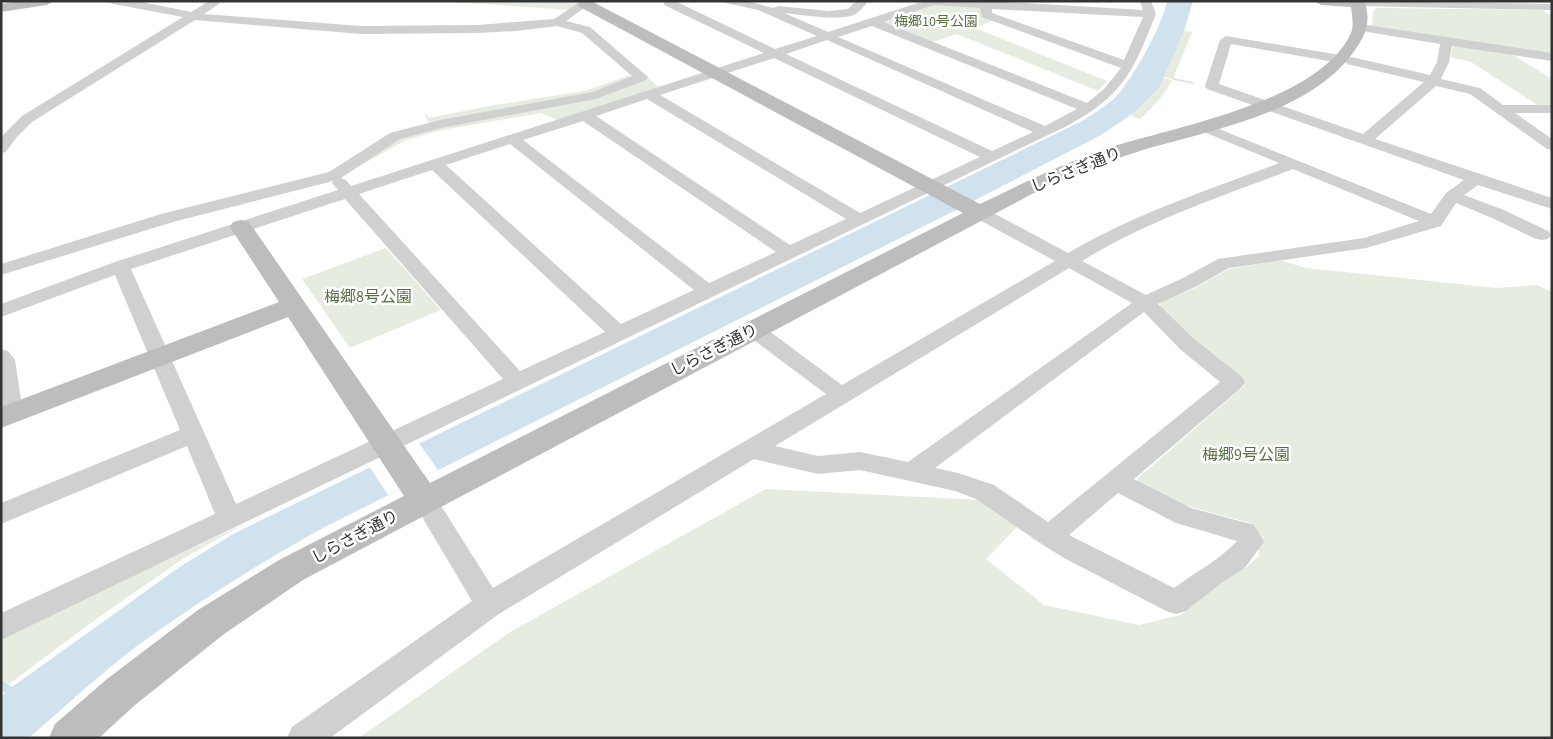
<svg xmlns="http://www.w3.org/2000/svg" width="1553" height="739" viewBox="0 0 1553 739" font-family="'Source Sans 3','Noto Sans JP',sans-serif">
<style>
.green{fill:#e6ecdf}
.water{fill:#cfe2ee}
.pier{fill:#fff}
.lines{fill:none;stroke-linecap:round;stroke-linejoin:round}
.path{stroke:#cdcdcd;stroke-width:2;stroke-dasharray:1 1;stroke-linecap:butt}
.street{fill:#d0d0d0;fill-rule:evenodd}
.secondary{fill:#bdbdbd;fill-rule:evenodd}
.labels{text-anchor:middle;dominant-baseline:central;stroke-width:5;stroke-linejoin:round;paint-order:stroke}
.far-park-label{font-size:14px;fill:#56703f;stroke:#fff}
.street-label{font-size:16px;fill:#333;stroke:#fff}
.park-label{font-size:16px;fill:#56703f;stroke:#fff}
</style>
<rect width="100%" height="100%" fill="#fff"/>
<g class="green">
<path d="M440,1H584L571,10Z"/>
<path d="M936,4L982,8V16L994,20L975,28L1107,81L1098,91L957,34L932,42L884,23V21Z"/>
<path d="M1377,8L1544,10L1547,14H1552V55L1372,27L1373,11Z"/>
<path d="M1184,31L1192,32L1173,79L1163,77Z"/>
<path d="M1453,46L1510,53L1552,79V106H1539L1471,62L1451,57Z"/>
<path d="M630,75L629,78L593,93L429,124L424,111L429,118L495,105L585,91Z"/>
<path d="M648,78L659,87L558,120L541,113L442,130L406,140L347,173L400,138L439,128L599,98Z"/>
<path d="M1162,78L1172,80C1164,96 1153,107 1140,119L1131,116L1159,88Z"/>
<path d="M386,248L441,310L350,348L302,279Z"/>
<path d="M1280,260L1306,268L1497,288L1537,285L1552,292V738H359L510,632L766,489L980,500L1019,525L986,559L1044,605L1139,625L1181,615L1211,589L1242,571L1259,556L1257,533L1250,523L1180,504L1141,487L1138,478L1245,385L1197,346L1160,307L1161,302L1195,288L1229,269Z"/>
<path d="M246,523L184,558L92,622L9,684L1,679V638Z"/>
</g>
<path class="water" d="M1167,1H1193L1184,31L1159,88L1135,112L1101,135L954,211L317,531C255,566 195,604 137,646C99,675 64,707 29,738H1V696L5,693L1,691V679L12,687L181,566L235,533L1082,121C1093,114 1104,107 1114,99C1131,82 1163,25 1167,1Z"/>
<path class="pier" d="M418,442L438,470L388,495L369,466Z"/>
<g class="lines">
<path class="path" d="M1173,79L1194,83"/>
<g class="street">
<path d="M108,1H137L191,12L209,1H220L219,4L204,14L361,26L477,25L554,19L581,1H594L566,21L590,27L648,77L646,80L596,99L441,128L400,139L341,178L346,180L351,186L764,53L664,5V1H675L775,49L817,36L758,10L726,3L725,1H748L773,8L778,6L829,11L848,9L856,1H868C865,6 859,12 854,15C839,21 801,15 784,13L828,32L924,1H990L1143,10L1140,1H1151L1156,14C1133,71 1125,94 1069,125L1,640V613L215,514L187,446L1,524V503L180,430L115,275L1,317V304L115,262L338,190L332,183L333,181L173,222L1,275V264L161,214L329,172L390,133L440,120L593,92L632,76L582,33L557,26L517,31L477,33L361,34L195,20L32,122L16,138L6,152L1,153V137L22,116L183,17L113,4ZM934,5L980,8L982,17L1121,68L1104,89L1087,103L883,22ZM992,9L1143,17L1124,60L992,13ZM872,26L1077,109L1045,126L838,37ZM827,40L1033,132L992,151L786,54ZM774,58L980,157L860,213L660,95ZM647,99L846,219L790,245L596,116ZM583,121L776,252L709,283L523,140ZM510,144L694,290L621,324L446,165ZM432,170L605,332L520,371L359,194ZM345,199L503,379L236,504L131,269Z"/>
<path d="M1354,1L1552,4V10L1358,6L1354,5Z"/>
<path d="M1360,24L1552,53V61L1452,46L1449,62L1441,79L1480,88L1503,105H1552V113H1515L1552,139V150L1547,149L1470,94L1436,86L1375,139L1552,198V209L1478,185L1464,195L1504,210L1548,231L1551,235L1548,239L1542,240L1536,239L1492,218L1456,203L1441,226L1366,248L1229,268L1197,286L1158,304L1194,339L1242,377L1245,382L1242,387L1134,479L1191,508L1254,525L1264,542L1244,569L1220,584L1186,611L1176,614L1166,611L1064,558L1040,543L976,499L955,491L860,470L818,474L754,459L499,614L330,738H287L292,727L472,601L412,500L415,493L424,490L433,493L493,588L826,394L747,335L744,330L747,325L754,324L761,325L842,385L1055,261L974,217L972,213L974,209H986L1068,253C1136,213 1206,191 1279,163L1199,130L1197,127L1199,124L1204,123L1431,214L1446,193L1464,180L1207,89L1205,86L1220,40L1226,36L1340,55L1346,59L1351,57L1430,75L1437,62L1440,44L1356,30L1354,28L1356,26ZM1231,44L1340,63L1345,61L1347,64L1424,82L1363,134L1219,84ZM1293,169L1419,221L1364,238L1218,259L1183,278L1146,295L1082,261C1149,220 1220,197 1293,169ZM1069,268L1132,303L908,462L860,452L818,456L775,446ZM1144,312L1180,349L1220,382L1048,522L994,485L958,473L935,468ZM1118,493L1176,523L1237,541C1220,560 1195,572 1174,588L1069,535Z"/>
<path d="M1,349L8,351L15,360L23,413L20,419L12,421L4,419L1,414Z"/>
</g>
<g class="secondary">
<path d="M17,1H54L47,5L1,12V4Z"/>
<path d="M580,1H591L980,204C1021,184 1062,164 1105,149C1172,127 1319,103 1351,33C1354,25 1352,15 1351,7L1321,5L1314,1H1364C1371,18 1367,33 1357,47C1315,112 1215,129 1146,149C1113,159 1081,172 1049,185L303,580L224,634L135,705L99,738H49L55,724L107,679L198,610L279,560L404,496L288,317L1,428V407L279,302L230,227L233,222L241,220L249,222L430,483L963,213L580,7L578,4Z"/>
</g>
</g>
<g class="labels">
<g class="far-park-label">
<text x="936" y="22">梅郷10号公園</text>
</g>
<g class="street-label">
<text transform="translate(1076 170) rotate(-22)">しらさぎ通り</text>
<text transform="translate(714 350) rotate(-27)">しらさぎ通り</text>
<text transform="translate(355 537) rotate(-28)">しらさぎ通り</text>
</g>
<g class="park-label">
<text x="368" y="297">梅郷8号公園</text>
<text x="1246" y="455">梅郷9号公園</text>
</g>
</g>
<rect width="1553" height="739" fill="none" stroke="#333333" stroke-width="5"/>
</svg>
